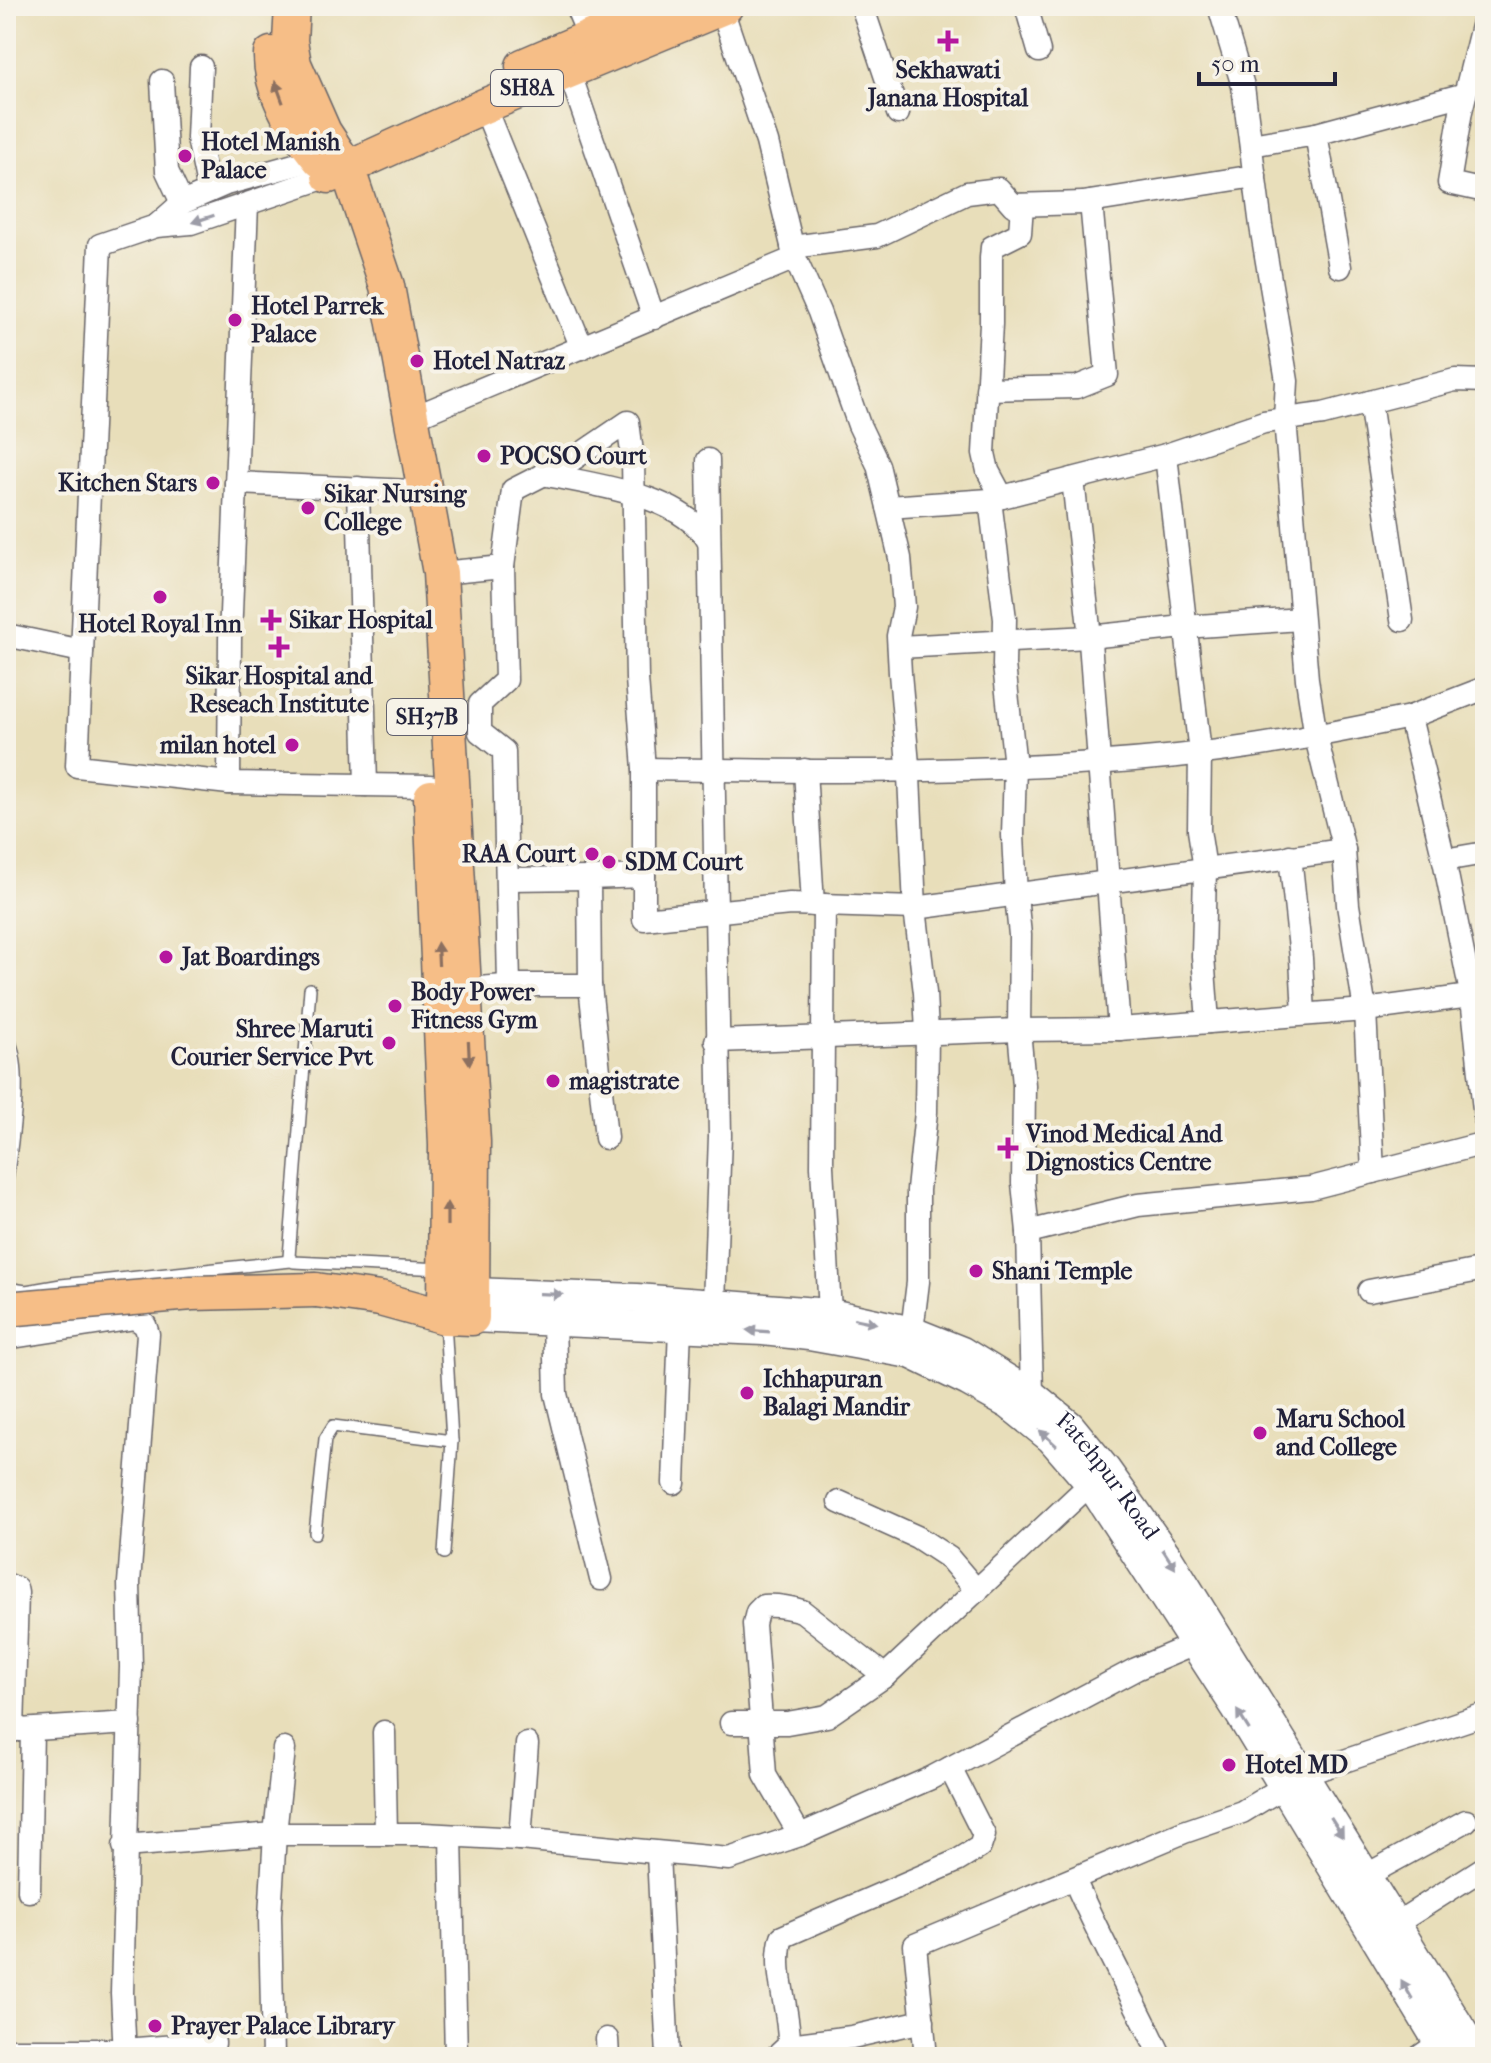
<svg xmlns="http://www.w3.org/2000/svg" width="1491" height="2063" viewBox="0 0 1491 2063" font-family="'IM FELL French Canon',serif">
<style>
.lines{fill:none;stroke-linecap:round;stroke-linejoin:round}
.service-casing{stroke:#676467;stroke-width:14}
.minor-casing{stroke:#676467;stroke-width:25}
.tertiary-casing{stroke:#676467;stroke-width:31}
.primary-casing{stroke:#676467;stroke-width:37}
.service{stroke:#fff;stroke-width:11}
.minor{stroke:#fff;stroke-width:22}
.tertiary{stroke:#fff;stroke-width:28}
.primary{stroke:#f6be87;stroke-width:34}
.primary-bridge-casing{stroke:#676467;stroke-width:37;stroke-linecap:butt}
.primary-bridge{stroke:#f6be87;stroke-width:34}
.oneway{fill:#8c7061}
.oneway2{fill:#9c9ca7}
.poi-dot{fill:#b5179e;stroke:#f7f3e8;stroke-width:3}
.labels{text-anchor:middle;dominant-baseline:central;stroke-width:8;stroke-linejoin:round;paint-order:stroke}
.shield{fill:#f7f3e8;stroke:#62616f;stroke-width:2}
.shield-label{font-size:22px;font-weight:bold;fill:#22223b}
.poi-label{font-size:24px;font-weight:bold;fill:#22223b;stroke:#f7f3e8;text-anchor:start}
.street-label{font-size:24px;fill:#22223b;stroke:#f7f3e8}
</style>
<rect width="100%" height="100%" fill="#f7f3e8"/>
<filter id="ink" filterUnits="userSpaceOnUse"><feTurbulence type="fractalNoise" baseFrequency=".0125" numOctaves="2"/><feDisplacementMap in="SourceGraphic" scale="16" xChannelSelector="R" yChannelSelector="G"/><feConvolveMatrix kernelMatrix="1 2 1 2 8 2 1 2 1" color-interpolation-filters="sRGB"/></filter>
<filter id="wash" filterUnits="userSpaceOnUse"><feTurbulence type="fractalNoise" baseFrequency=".006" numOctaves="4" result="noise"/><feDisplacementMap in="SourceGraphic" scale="32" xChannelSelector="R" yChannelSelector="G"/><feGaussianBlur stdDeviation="1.8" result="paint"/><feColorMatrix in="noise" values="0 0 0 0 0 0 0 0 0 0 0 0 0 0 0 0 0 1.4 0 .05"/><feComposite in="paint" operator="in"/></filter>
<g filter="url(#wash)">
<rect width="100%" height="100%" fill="#e8deba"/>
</g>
<g filter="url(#ink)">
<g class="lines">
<defs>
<g id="service">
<path d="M310,989L289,1257L294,1262L442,1269"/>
<path d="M6,1034C27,1066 10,1150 6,1189"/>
<path d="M6,1288L26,1291L61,1285L291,1261"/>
<path d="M315,1533L325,1439L333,1426L452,1441"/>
<path d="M444,1553L452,1441L445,1321"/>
</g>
<g id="minor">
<path d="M576,6L589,36"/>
<path d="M862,6L898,113"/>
<path d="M1026,6L1039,51"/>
<path d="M1219,6L1243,86L1261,226L1287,381L1285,419L1307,679L1316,737L1344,850L1348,905L1365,1010L1373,1172"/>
<path d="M1485,14L1461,111L1449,183L1485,191"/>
<path d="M201,67L198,138L209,191"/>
<path d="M569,71L654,318"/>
<path d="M162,81L167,171L182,203"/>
<path d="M484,106L582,348"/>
<path d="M1316,134L1340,267"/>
<path d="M1251,145L1316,134L1465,94"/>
<path d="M329,176L191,223L156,226L100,245L77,766L229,783L430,786"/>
<path d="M156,226L182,203L226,184L319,158"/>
<path d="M792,247L877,236L967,193L999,189L1013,205L1083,203L1255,176"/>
<path d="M795,258L819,312L859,425L878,465L900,558L904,607L898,636L900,673L909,776L915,908L925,993L927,1033L926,1112L918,1190V1282L912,1331"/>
<path d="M987,389L1077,387L1107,375L1091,202"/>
<path d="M1370,402L1402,620"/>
<path d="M412,418L795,258L767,142L721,6"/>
<path d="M1166,455L1200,753L1199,830L1205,869L1203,956L1208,1022"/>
<path d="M708,460L720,1136L714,1304"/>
<path d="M543,474C593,485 682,494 709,542"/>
<path d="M1073,479L1089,628L1119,1029"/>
<path d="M236,483L412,491"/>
<path d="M358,488L366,785"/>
<path d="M1002,497L988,471L984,453L991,324V258L992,247L1020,233L1022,205"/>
<path d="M990,500L1005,619L1004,665L1015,766L1013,835L1016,896L1020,935L1019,1030L1024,1085L1023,1183L1028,1232L1032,1394"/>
<path d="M888,507L990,500L1166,455L1264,422L1323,414L1455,380L1485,381"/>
<path d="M440,573L503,567"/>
<path d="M6,635L82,651"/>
<path d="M899,647L1089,637L1184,627L1301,619"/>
<path d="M1485,688L1410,717L1444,860L1472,998L1485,1119"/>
<path d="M644,769C822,772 1000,774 1177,756C1256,748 1333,733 1410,717"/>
<path d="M805,770L813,905"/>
<path d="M229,783L230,639L247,204"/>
<path d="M1290,856L1301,958L1304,1014"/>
<path d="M1444,860L1485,853"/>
<path d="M508,879L589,878"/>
<path d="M824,905L822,1166L830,1313"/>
<path d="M509,985L504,751L480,732V704L506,680L503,567L513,490L572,460L628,422L633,460L637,679L644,769V919L790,904L915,908L1344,850"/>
<path d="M590,985L606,1138"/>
<path d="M466,989L517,985H590L589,878L644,876"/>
<path d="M716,1041L1019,1030L1119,1029L1365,1010L1485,994"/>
<path d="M1028,1232L1138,1205L1311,1188L1485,1143"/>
<path d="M1369,1291L1485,1269"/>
<path d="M554,1322L556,1394L601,1579"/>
<path d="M6,1338L135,1318L145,1325L148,1334L129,1583L131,1667L122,1993L125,2057"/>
<path d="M674,1483L680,1327"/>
<path d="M839,1502L917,1537L949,1558L977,1591"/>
<path d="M6,1584L16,1588L17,1593L13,1731"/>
<path d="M731,1723H787L827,1716L885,1676L1102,1473"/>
<path d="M19,1730L130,1723"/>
<path d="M384,1732L386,1834"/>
<path d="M800,1835L765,1775L754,1624L757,1612L763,1606C777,1605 789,1607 802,1611L885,1676"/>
<path d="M451,1836L456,2057"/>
<path d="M520,1839L527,1744"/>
<path d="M124,1846L275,1834L284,1749"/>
<path d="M658,1854L668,2057"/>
<path d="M1367,1875L1466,1821"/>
<path d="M1074,1879C1100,1940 1133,1997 1161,2057"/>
<path d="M29,1891L32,1730"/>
<path d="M1397,1923L1485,1867"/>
<path d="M607,2039L608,2057"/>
<path d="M789,2045L852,2037L923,2021"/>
<path d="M6,2050H124L214,2043"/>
<path d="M273,2057L270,1916L275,1834H424L520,1839L729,1859L800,1835L931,1778L1136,1669L1209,1638"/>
<path d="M776,2057L789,2045C790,2009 772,1971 782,1937L957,1861L980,1847L984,1835L950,1768"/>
<path d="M926,2057L915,1945L1184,1832L1242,1812L1305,1774L1485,1714"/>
<path d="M1419,2057L1438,2044"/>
</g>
<g id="tertiary">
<path id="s1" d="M473,1292L637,1298L830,1313L912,1331L962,1351L1032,1394L1070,1425L1106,1469L1167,1555L1479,2057"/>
<path d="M472,1318L763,1331L809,1336L910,1354L968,1382L1009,1405L1051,1439L1090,1484L1235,1707L1447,2057"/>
</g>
<g id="primary">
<path d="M292,6L290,41L294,64L324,132L347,167L387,286L440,573L473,1142L472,1318L445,1317L380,1299L316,1290"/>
<path d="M271,54C270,94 296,130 320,160"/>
<path d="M523,66L663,6"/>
<path d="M329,176L484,106L726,6"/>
<path d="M431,797L446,1145L445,1317"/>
</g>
</defs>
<use href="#service" class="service-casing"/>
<use href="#minor" class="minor-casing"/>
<use href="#tertiary" class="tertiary-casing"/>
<use href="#primary" class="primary-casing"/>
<use href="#service" class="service"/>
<use href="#minor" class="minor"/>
<use href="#tertiary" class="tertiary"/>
<use href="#primary" class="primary"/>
<defs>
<path id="primary-bridge" d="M6,1309L192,1293L316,1290"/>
</defs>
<use href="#primary-bridge" class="primary-bridge-casing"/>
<use href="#primary-bridge" class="primary-bridge"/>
</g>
<defs><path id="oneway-solid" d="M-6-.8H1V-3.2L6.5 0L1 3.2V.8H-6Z" transform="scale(2)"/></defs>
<g class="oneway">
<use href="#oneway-solid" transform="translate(279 92) rotate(-110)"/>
<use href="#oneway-solid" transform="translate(438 954) rotate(-93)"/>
<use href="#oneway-solid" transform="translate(469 1053) rotate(87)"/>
<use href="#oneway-solid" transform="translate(447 1214) rotate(-90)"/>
</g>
<g class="oneway2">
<use href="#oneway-solid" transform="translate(203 219) rotate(162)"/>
<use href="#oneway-solid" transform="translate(551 1294) rotate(2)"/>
<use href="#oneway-solid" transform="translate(865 1321) rotate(12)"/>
<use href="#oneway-solid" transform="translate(758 1331) rotate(-176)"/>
<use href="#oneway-solid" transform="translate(1048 1438) rotate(-137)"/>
<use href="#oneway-solid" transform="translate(1169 1559) rotate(57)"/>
<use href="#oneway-solid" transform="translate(1243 1720) rotate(-122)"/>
<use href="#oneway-solid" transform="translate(1337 1827) rotate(58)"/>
<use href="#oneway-solid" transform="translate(1407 1990) rotate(-120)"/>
</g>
</g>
<g class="poi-dot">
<path d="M944 29h8v8h8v8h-8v8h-8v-8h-8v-8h8z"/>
<circle cx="185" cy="156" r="8"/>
<circle cx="235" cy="320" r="8"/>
<circle cx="417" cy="361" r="8"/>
<circle cx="484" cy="456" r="8"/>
<circle cx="213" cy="483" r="8"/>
<circle cx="308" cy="508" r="8"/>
<circle cx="160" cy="597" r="8"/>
<path d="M267 608h8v8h8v8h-8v8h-8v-8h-8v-8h8z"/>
<path d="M275 635h8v8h8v8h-8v8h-8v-8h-8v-8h8z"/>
<circle cx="292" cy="745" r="8"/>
<circle cx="592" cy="854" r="8"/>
<circle cx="609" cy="862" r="8"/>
<circle cx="166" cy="957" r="8"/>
<circle cx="395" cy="1006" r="8"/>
<circle cx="389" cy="1043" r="8"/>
<circle cx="553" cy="1081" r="8"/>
<path d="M1004 1136h8v8h8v8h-8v8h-8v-8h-8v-8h8z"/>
<circle cx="976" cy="1271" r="8"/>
<circle cx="747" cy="1393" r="8"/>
<circle cx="1260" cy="1433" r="8"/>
<circle cx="1229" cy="1765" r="8"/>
<circle cx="155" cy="2026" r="8"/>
</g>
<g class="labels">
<g class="shield">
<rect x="491" y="70" width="72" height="36" rx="6"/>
<rect x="387" y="699" width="80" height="36" rx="6"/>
</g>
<g class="shield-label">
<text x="527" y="88">SH8A</text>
<text x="427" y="717">SH37B</text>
</g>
<g class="poi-label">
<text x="948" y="70" text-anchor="middle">Sekhawati<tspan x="948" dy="28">Janana Hospital</tspan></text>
<text x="201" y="142">Hotel Manish<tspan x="201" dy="28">Palace</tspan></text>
<text x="251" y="306">Hotel Parrek<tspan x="251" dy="28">Palace</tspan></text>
<text x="433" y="361">Hotel Natraz</text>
<text x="500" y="456">POCSO Court</text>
<text x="197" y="483" text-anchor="end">Kitchen Stars</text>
<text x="324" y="494">Sikar Nursing<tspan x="324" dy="28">College</tspan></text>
<text x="289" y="620">Sikar Hospital</text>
<text x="160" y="624" text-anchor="middle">Hotel Royal Inn</text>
<text x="279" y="676" text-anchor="middle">Sikar Hospital and<tspan x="279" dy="28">Reseach Institute</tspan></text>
<text x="276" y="745" text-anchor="end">milan hotel</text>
<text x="576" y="854" text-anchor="end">RAA Court</text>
<text x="625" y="862">SDM Court</text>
<text x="182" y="957">Jat Boardings</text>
<text x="411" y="992">Body Power<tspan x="411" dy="28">Fitness Gym</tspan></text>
<text x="373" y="1029" text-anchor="end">Shree Maruti<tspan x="373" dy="28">Courier Service Pvt</tspan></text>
<text x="569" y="1081">magistrate</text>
<text x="1026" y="1134">Vinod Medical And<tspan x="1026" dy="28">Dignostics Centre</tspan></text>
<text x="992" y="1271">Shani Temple</text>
<text x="763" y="1379">Ichhapuran<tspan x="763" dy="28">Balagi Mandir</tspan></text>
<text x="1276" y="1419">Maru School<tspan x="1276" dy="28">and College</tspan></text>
<text x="1245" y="1765">Hotel MD</text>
<text x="171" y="2026">Prayer Palace Library</text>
</g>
<g class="street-label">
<text stroke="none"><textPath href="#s1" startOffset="690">Fatehpur Road</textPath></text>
</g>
</g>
<rect width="1491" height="2063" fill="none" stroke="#f7f3e8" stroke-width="32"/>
<path d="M1199 72v12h136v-12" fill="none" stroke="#22223b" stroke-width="4"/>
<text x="1211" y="72" font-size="24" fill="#22223b" stroke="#f7f3e8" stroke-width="6" paint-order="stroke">50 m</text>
</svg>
